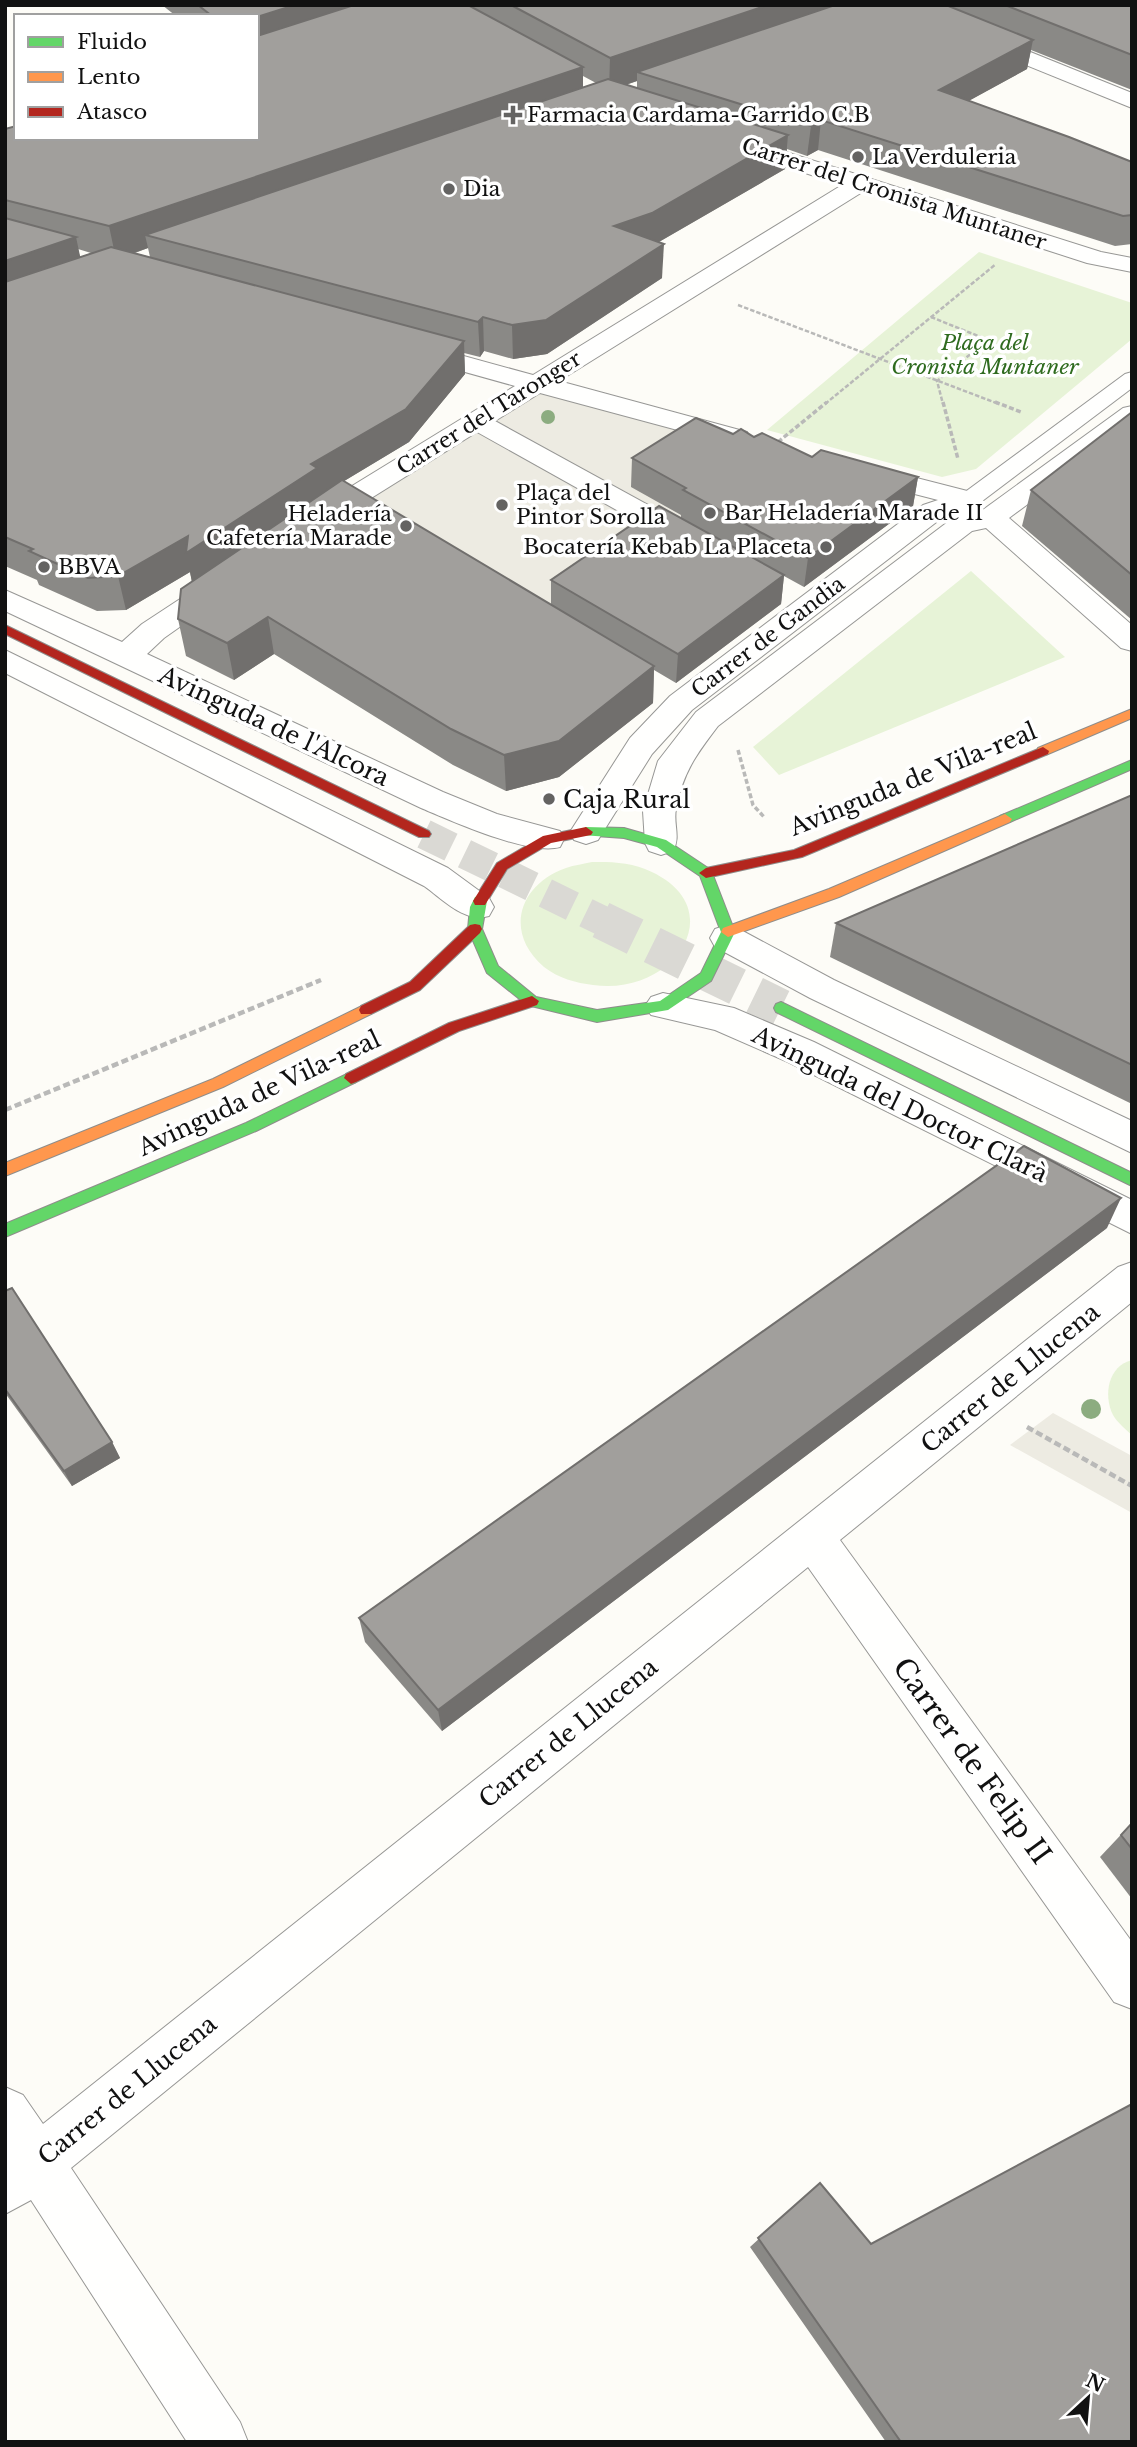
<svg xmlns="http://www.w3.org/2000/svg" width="1137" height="2447" viewBox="0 0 1137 2447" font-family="'Libre Baskerville',serif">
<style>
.green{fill:#e7f3d7}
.plaza{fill:#edebe2}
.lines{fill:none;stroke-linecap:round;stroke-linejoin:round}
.secondary-tunnel-far1{stroke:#dad9d4;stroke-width:30;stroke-dasharray:30 15;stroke-linecap:butt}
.secondary-tunnel{stroke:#dad9d4;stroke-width:38;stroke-dasharray:38 19;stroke-linecap:butt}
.lane-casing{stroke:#979795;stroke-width:2}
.street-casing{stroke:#979795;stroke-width:2}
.fast-casing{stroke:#8e8d8b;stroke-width:2}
.slow-casing{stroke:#8e8d8b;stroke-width:2}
.jam-casing{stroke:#8e8d8b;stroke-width:2}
.path-far2{stroke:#b9b9b8;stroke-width:2.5;stroke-dasharray:4.5 2;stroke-linecap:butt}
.path-far1{stroke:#b9b9b8;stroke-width:3.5;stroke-dasharray:5 2.5;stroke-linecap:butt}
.path{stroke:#b9b9b8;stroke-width:4.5;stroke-dasharray:7 3.5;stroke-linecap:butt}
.lane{fill:#fffffe;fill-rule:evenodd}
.street{fill:#fffffe;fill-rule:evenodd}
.fast{fill:#63d668;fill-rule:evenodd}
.slow{fill:#ff974d;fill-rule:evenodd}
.jam{fill:#b3261e;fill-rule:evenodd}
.tree{fill:#8cac80}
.wall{fill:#8a8986;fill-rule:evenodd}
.shaded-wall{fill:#716f6d}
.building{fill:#a19f9c;stroke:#716f6d;stroke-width:2}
.poi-dot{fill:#646362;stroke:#fff;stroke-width:2.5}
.labels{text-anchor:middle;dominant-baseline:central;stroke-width:7;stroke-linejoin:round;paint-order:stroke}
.far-poi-label{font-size:21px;fill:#111;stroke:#fff;text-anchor:start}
.far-street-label{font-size:21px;fill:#111;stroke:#fff}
.far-park-label{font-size:21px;font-style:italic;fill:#2f6b1f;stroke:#fff}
.street-label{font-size:24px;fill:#111;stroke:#fff}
.poi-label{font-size:24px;fill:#111;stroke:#fff;text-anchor:start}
.near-street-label{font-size:28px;fill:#111;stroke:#fff}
</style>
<rect width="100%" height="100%" fill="#fdfcf7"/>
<g class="green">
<path d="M979,252L1132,303V339L976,469L942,477L767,430Z"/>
<path d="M971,571L1065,657L779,775L753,747Z"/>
<path d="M592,862C610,862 628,862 645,869C735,905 676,997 593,985C576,983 558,978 544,967C504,933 518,885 566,868C574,865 584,864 592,862Z"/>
<path d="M1132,1360V1435C1126,1430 1117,1422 1113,1415C1103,1395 1108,1366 1132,1360Z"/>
</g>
<g class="plaza">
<path d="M535,383L717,433L685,517L536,616L334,509Z"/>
<path d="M1053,1413L1132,1456V1513L1010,1445Z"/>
</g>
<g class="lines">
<path class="secondary-tunnel-far1" d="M424,834L605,922"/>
<path class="secondary-tunnel" d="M601,920L781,1008"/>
<defs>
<path id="lane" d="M1132,372V388L977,505H961L958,500L961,495L1125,374Z"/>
<g id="street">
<path d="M885,5H914L1132,93V108L888,9Z"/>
<path d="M736,136L1101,252L1132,258V272L1087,263L864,191L559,381L747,432L750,438L747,444L737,446L540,393L495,421L701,534L705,540L701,546L691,549L681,546L477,432L328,525L318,528L308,525L304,519L308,513L515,386L404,355L400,350L404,345L413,342L533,375L842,185L728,148L725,143L728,138Z"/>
<path d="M1132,406V427L1009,518L1132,625V651L1121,648L986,528L972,531L718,726C696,755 683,772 676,809C673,824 681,837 673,851L661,855L649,851L645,843L643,811L658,761L696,712L949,521L951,515L943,517L692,710L652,754L598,840L586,844L574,840L570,832L630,738L670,696L923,505L938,500L856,479L852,473L856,467L866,465L979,494L983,500L980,512L1123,408Z"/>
<path d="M222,575L232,578L237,584L232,590L164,638L147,654L443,792L497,814L560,831L564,839L560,847C529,856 452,821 421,808L5,611V590L122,642L142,624L212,578Z"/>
<path d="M5,650L448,868L489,898L494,907L489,916C464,923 444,900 424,886L5,673Z"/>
<path d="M727,925L739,929L834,980L1132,1121V1153L810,998L715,947L710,938L715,929Z"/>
<path d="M663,993L734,1008L814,1042L1132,1200V1234L788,1062L715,1030L651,1015L645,1006L651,997Z"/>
<path d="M1132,1262V1302L840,1540L1132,1942V2009L1114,2002L808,1567L71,2168L240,2422L248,2442H187L31,2200L5,2214V2087L23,2095L43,2124L1118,1267Z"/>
</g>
<g id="fast">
<path d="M1132,760V769L1010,822H1000L998,819L1000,816Z"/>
<path d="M586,827L624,828L666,840L711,870L735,932L711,981L668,1010L597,1022L527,1005L487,973L468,929L470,907L475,897L480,896L487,901L482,929L498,966L536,997L597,1010L660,1001L701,973L721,932L700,876L657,847L624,838L581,835L579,832Z"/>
<path d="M781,1002L1132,1173V1186L776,1012L774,1008L776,1004Z"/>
<path d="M351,1072L358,1078L356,1082L256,1131L5,1237V1224L246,1123Z"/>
</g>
<g id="slow">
<path d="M1132,709V718L1048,754L1043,755L1037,751L1038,748Z"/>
<path d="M1005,814L1012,819L1010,822L839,897L728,937L721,932L723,928L829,889Z"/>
<path d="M366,1004L371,1006L373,1010L371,1014L223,1087L5,1176V1163L213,1079Z"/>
</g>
<g id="jam">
<path d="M5,625L429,831L431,834L429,837H419L5,634Z"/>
<path d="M1043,747L1049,751L1048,754L802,857L706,878L699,873L706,868L794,850Z"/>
<path d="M586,827L593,832L591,835L551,843L507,869L485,905H475L473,901L497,863L543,836Z"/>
<path d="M475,924L480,925L482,929L480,933L420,990L371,1014H361L359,1010L361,1006L410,982L470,925Z"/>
<path d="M532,996L539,1001L537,1005L459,1031L356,1082L351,1084L344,1078L346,1074L449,1023Z"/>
</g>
</defs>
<use href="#lane" class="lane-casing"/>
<use href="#street" class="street-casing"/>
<use href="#fast" class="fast-casing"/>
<use href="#slow" class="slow-casing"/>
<use href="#jam" class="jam-casing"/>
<g class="path-far2">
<path d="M738,305L999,404"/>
<path d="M931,317L988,340L937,381L943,404"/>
<path d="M825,404L996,264"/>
</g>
<g class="path-far1">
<path d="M943,402L958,459"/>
<path d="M995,402L1021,412"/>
<path d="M778,442L827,402"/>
<path d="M738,750L753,805L765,818"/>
</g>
<g class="path">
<path d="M5,1110L321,980"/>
<path d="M1027,1427L1132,1486"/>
</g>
<use href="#lane" class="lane"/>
<use href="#street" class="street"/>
<use href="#fast" class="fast"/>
<use href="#slow" class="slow"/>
<use href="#jam" class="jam"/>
</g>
<g class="tree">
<circle cx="548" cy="417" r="7"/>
<circle cx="1091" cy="1409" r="10"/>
</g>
<g class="wall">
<path d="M162,5H1132V90L1031,50L1027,69L968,101L1132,162V244L1115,246L818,150L807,156L787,149L785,169L659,242L662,278L547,354L513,359L484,351L480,357L464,353L465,374L409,442L344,481L551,605V580L681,518V515L631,487L632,458L733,434L754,437L812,457L918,477L913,506L804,587L784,576L781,604L676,683L654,670L653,703L559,777L506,791L453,765L274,654L234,680L186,656L178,619L192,582L190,572L126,610L97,611L39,585L37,580L5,566V129L257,138V16H176ZM583,76L596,83L583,87ZM637,81V88L626,85ZM148,248L150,257L135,253ZM78,249L91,253L80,257Z"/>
<path d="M1132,412V620L1022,526L1031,490Z"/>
<path d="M1132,795V1104L830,957L836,923Z"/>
<path d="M1107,1228L442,1731L365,1642L359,1618Z"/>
<path d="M5,1291L112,1442L120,1458L72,1486L5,1393Z"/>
<path d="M1132,1823V1899L1100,1857Z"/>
<path d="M820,2183L871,2244L1132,2442H886L750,2247Z"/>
</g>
<g class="shaded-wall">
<path d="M295,5H394L257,50V17Z"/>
<path d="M768,5H857L637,72V81L609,90L610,58Z"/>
<path d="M1033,40L1027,69L934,120L939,90Z"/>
<path d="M583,67V99L145,235L148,248L116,259L109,226Z"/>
<path d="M821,120L818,150L807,156L811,126Z"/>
<path d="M788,135L785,169L650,247L614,226Z"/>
<path d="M76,237L83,270L5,297V261Z"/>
<path d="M664,244L662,278L547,354L513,359L512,325Z"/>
<path d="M483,317L484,351L480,357L478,322Z"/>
<path d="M464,341L465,374L409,442L321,495L193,587L190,572L126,610L118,576L311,464Z"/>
<path d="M918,477L913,506L804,587L808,558Z"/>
<path d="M784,575L781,604L676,683L678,654Z"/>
<path d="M268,617L274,654L234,680L227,643Z"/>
<path d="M654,666L653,703L559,777L506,791L504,755Z"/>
<path d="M1121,1198L1107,1228L442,1731L438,1710Z"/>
<path d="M112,1442L120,1458L72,1486L64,1471Z"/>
</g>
<g class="building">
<path d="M198,5H295L257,17V16H212Z"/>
<path d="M354,5H468L583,67L109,226L5,200V129L16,126V138H257V36Z"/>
<path d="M511,5H768L610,58Z"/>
<path d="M835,5H946L1033,40L939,90L1069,137L1132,162V215L1123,216L821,120L811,126L637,72Z"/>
<path d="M1005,5H1132V55Z"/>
<path d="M608,79L788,135L652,213L614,226L664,244L546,320L512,325L483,317L478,322L145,235Z"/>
<path d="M5,218L76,237L5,261Z"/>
<path d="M111,247L464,341L406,409L311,464L317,468L186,553L188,536L118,576L88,578L29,551L33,549L5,537V282Z"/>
<path d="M1132,412V575L1031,490Z"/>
<path d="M696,418L733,434L741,429L754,437L762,433L812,457L821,450L918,477L808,558L683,490L686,488L632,458Z"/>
<path d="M342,480L654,666L559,741L504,755L451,729L268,617L227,643L178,619L181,589Z"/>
<path d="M659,506L784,575L678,654L551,580Z"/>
<path d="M1132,795V1065L836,923Z"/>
<path d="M1024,1146L1121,1198L438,1710L359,1618Z"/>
<path d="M12,1288L112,1442L64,1471L5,1389V1291Z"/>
<path d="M1132,1823V1849L1121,1835Z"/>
<path d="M1132,2104V2442H901L758,2238L820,2183L871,2244Z"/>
</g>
<g class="poi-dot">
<path d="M509.5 104.5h7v7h7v7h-7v7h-7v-7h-7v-7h7z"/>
<circle cx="858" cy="157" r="7"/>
<circle cx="449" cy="189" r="7"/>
<circle cx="502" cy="505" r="7"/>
<circle cx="710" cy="513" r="7"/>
<circle cx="406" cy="526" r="7"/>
<circle cx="826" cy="547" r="7"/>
<circle cx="44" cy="567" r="7"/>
<circle cx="549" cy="799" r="7"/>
</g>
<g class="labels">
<g class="far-poi-label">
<text x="527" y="115">Farmacia Cardama-Garrido C.B</text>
<text x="872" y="157">La Verduleria</text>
<text x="463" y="189">Dia</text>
<text x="516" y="493">Plaça del<tspan x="516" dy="24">Pintor Sorolla</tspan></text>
<text x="724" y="513">Bar Heladería Marade II</text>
<text x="392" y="514" text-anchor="end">Heladería<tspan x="392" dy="24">Cafetería Marade</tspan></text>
<text x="812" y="547" text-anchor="end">Bocatería Kebab La Placeta</text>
<text x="58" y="567">BBVA</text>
</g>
<g class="far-street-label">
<text transform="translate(894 194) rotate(18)">Carrer del Cronista Muntaner</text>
<text transform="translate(489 413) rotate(-32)">Carrer del Taronger</text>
<text transform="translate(768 637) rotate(-37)">Carrer de Gandia</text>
</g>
<g class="far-park-label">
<text x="985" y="343">Plaça del<tspan x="985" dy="24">Cronista Muntaner</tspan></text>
</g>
<g class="street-label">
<text transform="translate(274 726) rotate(25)">Avinguda de l'Alcora</text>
<text transform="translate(913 779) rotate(-22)">Avinguda de Vila-real</text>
<text transform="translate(259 1093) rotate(-25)">Avinguda de Vila-real</text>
<text transform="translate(900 1104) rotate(26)">Avinguda del Doctor Clarà</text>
<text transform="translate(1010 1378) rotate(-39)">Carrer de Llucena</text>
<text transform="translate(568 1733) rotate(-39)">Carrer de Llucena</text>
<text transform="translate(127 2090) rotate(-39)">Carrer de Llucena</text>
</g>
<g class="poi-label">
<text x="563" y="799">Caja Rural</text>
</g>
<g class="near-street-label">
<text transform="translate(972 1761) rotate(54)">Carrer de Felip II</text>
</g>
</g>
<rect width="1137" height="2447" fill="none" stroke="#111111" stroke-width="14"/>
<rect x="14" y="14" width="245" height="126" fill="#ffffff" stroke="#a0a0a0" stroke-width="2"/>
<rect x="28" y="37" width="35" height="10" fill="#63d668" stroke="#a0a0a0" stroke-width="2"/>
<text x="77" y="49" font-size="21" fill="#111111">Fluido</text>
<rect x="28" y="72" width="35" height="10" fill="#ff974d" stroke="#a0a0a0" stroke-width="2"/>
<text x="77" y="84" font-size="21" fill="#111111">Lento</text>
<rect x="28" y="107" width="35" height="10" fill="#b3261e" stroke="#a0a0a0" stroke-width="2"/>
<text x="77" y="119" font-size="21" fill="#111111">Atasco</text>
<g transform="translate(1088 2398) rotate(26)" stroke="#ffffff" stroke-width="5" paint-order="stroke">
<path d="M0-5L12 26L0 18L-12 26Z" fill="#111111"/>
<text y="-10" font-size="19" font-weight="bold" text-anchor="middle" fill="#111111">N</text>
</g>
</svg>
